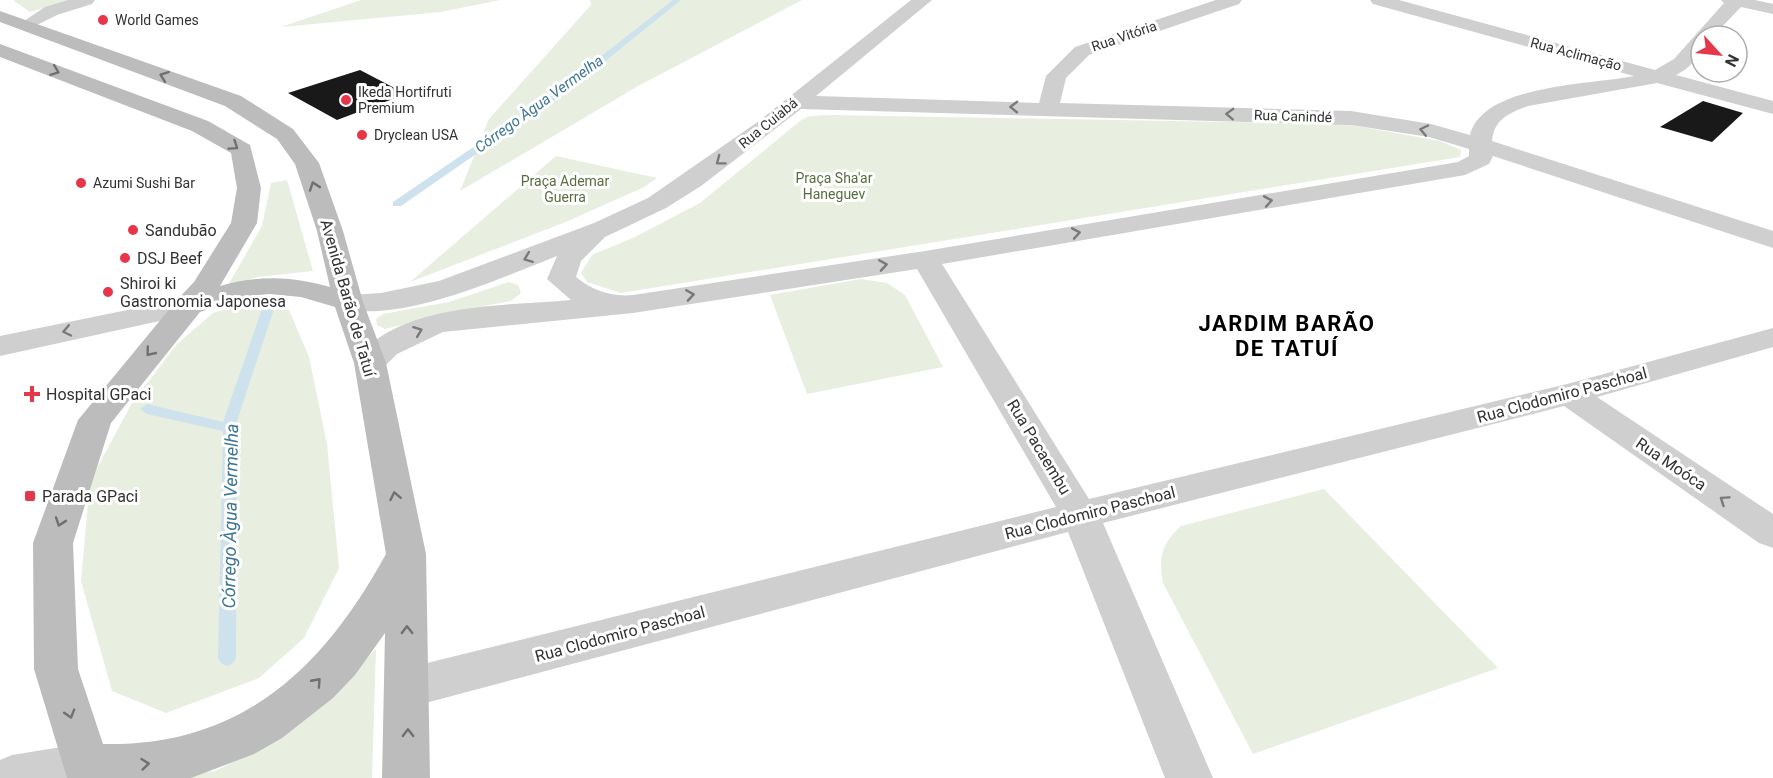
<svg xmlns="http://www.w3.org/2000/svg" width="1773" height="778" viewBox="0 0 1773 778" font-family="Roboto,sans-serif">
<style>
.green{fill:#e8eee0}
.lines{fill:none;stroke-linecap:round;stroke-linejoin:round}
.stream{fill:#cde2ed;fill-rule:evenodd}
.building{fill:#191919}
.minor{fill:#cfcfcf;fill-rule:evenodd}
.tertiary{fill:#cfcfcf;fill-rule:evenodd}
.secondary{fill:#bcbcbc;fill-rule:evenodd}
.oneway{stroke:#707070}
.oneway2{stroke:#797979}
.poi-dot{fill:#e6374a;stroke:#fff;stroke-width:2}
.labels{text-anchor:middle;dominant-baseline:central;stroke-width:6;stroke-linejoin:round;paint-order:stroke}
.far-poi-label{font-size:14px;fill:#323232;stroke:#fff;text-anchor:start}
.far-street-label{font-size:14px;fill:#323232;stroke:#fff}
.far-park-label{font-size:14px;fill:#566e3e;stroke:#fff}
.far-water-label{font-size:15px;font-style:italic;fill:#3e7695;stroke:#fff}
.poi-label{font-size:16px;fill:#323232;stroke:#fff;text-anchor:start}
.street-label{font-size:16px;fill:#323232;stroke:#fff}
.water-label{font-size:18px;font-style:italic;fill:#3e7695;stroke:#fff}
.district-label{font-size:22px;font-weight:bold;letter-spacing:1.5px;fill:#000;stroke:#fff}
</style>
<rect width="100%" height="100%" fill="#fff"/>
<g class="green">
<path d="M13,0H72L30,12Z"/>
<path d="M361,0H500L441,12L281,27Z"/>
<path d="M590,0H802L640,85L460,191L489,119L591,5Z"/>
<path d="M830,115L1345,124L1440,141L1461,150L1460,157L621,293L587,282L581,273L592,255L635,237L700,203L800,121L809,116Z"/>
<path d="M556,156L657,178L644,187L568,221L410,282Z"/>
<path d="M287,180L313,271L257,277L227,287L262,226L271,183Z"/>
<path d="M861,279L887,283L905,295L943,367L807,394L770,295Z"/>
<path d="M509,282L518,285L521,293L511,301L467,309L385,329L377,325L376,319L383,314L449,302Z"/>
<path d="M262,299L289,310L309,357L327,444L339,568L304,638L259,678L166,713L112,691L81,581L90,481L132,403L177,344L213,313Z"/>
<path d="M1324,489L1498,668L1253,754L1163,583C1158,558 1162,543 1181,526Z"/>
<path d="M376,649L372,778H160L215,771L269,744L318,706Z"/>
</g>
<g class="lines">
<g class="stream">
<path d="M673,0H681L573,87L401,206H393V202L567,83Z"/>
<path d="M268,305L274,309L237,421L236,658L233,663L227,666L221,663L218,658L223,431L147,414L140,409L147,404L223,422L262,309Z"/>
</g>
</g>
<g class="building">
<path d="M360,70L406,94L337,120L288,93Z"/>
<path d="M1703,101L1743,113L1712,142L1660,127Z"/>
</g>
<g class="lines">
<g class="minor">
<path d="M911,0H932L816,96L1039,103L1046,76L1075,47L1216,0H1242L1239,4L1089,55L1066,78L1060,103L1351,111L1431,124L1470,135C1483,84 1591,85 1634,76L1373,4L1370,0H1399L1655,70L1674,59L1724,3L1721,0H1755L1773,4V14L1741,7L1713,36H1701C1701,55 1694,66 1676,75L1773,101V114L1657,83L1528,106C1509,113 1494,119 1492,141L1773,231V248L1493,156L1489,164L1465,175L942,264L1089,499L1567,384L1773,328V347L1597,397L1773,514V548L1759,543L1564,406L1103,523L1213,778H1165L1068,532L407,708L391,702L384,688L391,674L407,668L1056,507L917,269L633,313L443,332L397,354L381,370L370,373L359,370L354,363C394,302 506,306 571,300L547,279L557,256C498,279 400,324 338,308L333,302L338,296L381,293L439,281L594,223L648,198L759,121ZM801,109L1351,125L1429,137L1469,149V156L1458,162L925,251L633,295C612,297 593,291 576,277L581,261L605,237L666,208L701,186Z"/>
<path d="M186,298L196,301L201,307L196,313L0,356V336Z"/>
</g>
<g class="tertiary">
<path d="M68,0H95L92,4L57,15L27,30L18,25L45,7Z"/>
<path d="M86,743L103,750L110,766L105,778H0V760L12,755Z"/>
</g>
<path class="secondary" d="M0,11L241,96L293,129L319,163L343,231L363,302L386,363L426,554L430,778H382L385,633L355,675L333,698L282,738L254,754L191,778H67L34,669L33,543L78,420L176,301L194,282L231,223L237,188L231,153L192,131L0,57V44L208,121L250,145L261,188L257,223L220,286C259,275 291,276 330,287L317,231L295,164L277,139L225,106L0,22ZM269,294L301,297L335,307L354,363L386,554C323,669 241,747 103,744L78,669L73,543L111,423L200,312L249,296Z"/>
</g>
<defs><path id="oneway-chevron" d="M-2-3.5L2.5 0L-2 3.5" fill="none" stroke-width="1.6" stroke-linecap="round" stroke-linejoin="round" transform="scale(1.5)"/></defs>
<g class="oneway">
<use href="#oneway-chevron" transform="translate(55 71) rotate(21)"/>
<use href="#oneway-chevron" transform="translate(164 76) rotate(-160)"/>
<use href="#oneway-chevron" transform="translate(234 146) rotate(34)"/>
<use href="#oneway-chevron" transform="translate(314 186) rotate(-109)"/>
<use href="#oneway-chevron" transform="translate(150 352) rotate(129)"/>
<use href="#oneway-chevron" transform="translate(395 496) rotate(-101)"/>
<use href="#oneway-chevron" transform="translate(60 522) rotate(109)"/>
<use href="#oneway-chevron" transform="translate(407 630) rotate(-91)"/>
<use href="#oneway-chevron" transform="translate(317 682) rotate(-48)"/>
<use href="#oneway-chevron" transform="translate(70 714) rotate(73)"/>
<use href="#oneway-chevron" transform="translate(408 733) rotate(-91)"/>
<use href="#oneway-chevron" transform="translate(145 764) rotate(-6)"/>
</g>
<g class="oneway2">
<use href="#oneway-chevron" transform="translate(1014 107) rotate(-179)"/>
<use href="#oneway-chevron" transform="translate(1230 114) rotate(-178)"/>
<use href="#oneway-chevron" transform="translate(1424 130) rotate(-168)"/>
<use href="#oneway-chevron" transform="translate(720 161) rotate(143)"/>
<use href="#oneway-chevron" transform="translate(1268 201) rotate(-10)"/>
<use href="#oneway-chevron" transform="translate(1076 233) rotate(-10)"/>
<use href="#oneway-chevron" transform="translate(528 258) rotate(159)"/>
<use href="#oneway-chevron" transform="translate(883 265) rotate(-9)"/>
<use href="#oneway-chevron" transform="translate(690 295) rotate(-9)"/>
<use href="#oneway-chevron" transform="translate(67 331) rotate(168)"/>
<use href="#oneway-chevron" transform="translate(418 331) rotate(-21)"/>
<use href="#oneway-chevron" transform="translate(1724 500) rotate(-146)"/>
</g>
<g class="poi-dot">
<circle cx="103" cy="20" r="6"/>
<circle cx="346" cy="100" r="6"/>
<circle cx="362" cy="135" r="6"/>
<circle cx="81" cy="183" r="6"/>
<circle cx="133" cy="230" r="6"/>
<circle cx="125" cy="258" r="6"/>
<circle cx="108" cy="292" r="6"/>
<path d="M29 385h6v6h6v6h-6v6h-6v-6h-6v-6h6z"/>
<rect x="24" y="490" width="12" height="12" rx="3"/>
</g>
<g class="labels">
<g class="far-poi-label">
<text x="115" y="20">World Games</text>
<text x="358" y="92">Ikeda Hortifruti<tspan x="358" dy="16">Premium</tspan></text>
<text x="374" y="135">Dryclean USA</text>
<text x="93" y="183">Azumi Sushi Bar</text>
</g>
<g class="far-street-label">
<text transform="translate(1124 36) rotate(-19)">Rua Vitória</text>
<text transform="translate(1576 54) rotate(15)">Rua Aclimação</text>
<text transform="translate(1293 116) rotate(2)">Rua Canindé</text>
<text transform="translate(768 123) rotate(-39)">Rua Cuiabá</text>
</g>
<g class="far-park-label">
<text x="834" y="178">Praça Sha'ar<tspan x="834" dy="16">Haneguev</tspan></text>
<text x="565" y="181">Praça Ademar<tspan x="565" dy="16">Guerra</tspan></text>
</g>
<g class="far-water-label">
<text transform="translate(539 104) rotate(-36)">Córrego Àgua Vermelha</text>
</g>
<g class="poi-label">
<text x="145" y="230">Sandubão</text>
<text x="137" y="258">DSJ Beef</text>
<text x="120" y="283">Shiroi ki<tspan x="120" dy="18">Gastronomia Japonesa</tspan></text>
<text x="46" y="394">Hospital GPaci</text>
<text x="42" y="496">Parada GPaci</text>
</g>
<g class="street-label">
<text transform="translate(348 298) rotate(74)">Avenida Barão de Tatuí</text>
<text transform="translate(1562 395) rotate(-15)">Rua Clodomiro Paschoal</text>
<text transform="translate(1039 447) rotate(59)">Rua Pacaembu</text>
<text transform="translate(1671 464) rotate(34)">Rua Moóca</text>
<text transform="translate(1090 513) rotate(-14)">Rua Clodomiro Paschoal</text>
<text transform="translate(620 634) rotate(-15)">Rua Clodomiro Paschoal</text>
</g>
<g class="water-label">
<text transform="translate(230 516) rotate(-89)">Córrego Àgua Vermelha</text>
</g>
<g class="district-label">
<text x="1287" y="323">JARDIM BARÃO<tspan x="1287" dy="25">DE TATUÍ</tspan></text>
</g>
</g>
<g transform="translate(1719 54) rotate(117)"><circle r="28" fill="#ffffff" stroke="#adadad" stroke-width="1.5"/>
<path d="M0-4.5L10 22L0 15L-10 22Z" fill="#e6374a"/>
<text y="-9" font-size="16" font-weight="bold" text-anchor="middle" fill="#323232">N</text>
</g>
</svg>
